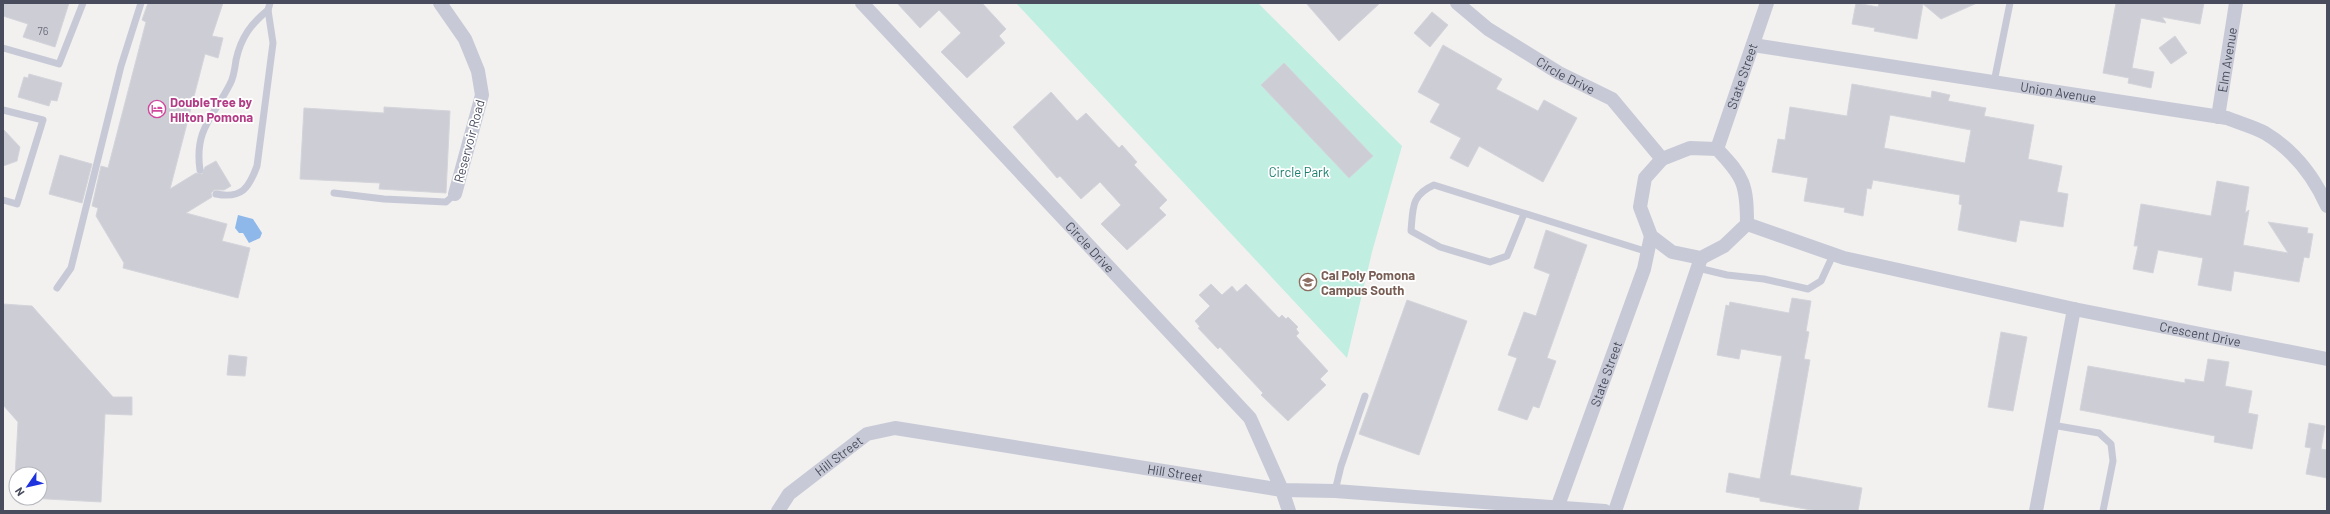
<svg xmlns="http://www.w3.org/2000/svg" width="2330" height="514" viewBox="0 0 2330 514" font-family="Barlow,sans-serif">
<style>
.green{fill:#c0eee1}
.water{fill:#8eb8ea}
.building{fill:#cdced5;stroke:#d4d4db;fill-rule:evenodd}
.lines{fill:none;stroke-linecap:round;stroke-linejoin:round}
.lane{stroke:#c7cad6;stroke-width:7}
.street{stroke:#c7cad6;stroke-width:14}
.labels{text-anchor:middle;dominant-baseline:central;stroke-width:3.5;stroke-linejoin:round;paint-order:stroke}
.number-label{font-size:11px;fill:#696c7b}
.street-label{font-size:13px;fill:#484c5d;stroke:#fff}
.hotel-label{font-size:13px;font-weight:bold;fill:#b23c85;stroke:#fff;text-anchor:start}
.park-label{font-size:13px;fill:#1a7d6d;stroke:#fff}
.education-label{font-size:13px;font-weight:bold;fill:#785e54;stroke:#fff;text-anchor:start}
</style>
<rect width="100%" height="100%" fill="#f2f1f0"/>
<path class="green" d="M1016,3H1258L1402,146L1372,252L1347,358Z"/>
<path class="water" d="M238,215L253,219L262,233L260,238L249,243L243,233H239L235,228Z"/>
<g class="building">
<path d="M3,3H69L55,47L23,37L28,24L3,16Z"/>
<path d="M148,3H223L212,36L223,38L218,58L205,54L170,189L196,173L202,174L205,167L216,161L231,186L224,190H214L211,193L212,197L186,213L227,224L222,241L250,248L238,298L123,268L124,263L96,216L98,208L92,206L101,166L108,168L146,22L142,20Z"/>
<path d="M897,3H982L1006,29L999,36L1005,43L967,78L941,52L961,33L939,10L920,28Z"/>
<path d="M1306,3H1380L1339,41Z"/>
<path d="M1856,3L1878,7L1879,3H1977L1941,19L1923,4L1917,39L1874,31L1875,28L1852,24Z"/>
<path d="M2116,3H2204L2200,24L2162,17L2166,23L2141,18L2132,68L2154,72L2151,88L2128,83L2129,78L2103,73Z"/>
<path d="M1432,12L1448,25L1430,47L1414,33Z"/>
<path d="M2175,36L2187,53L2171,64L2159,48Z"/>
<path d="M1443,45L1502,79L1496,89L1538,111L1544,100L1577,118L1543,182L1479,146L1468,167L1450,158L1461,138L1430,122L1440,104L1418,92Z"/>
<path d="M1284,63L1373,156L1349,178L1261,85Z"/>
<path d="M29,74L62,83L57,101L51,100L49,106L18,97L24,77L28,78Z"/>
<path d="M1852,84L1931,98L1932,91L1950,95L1948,101L1986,108L1984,116L2034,125L2028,159L2062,166L2057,192L2068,194L2063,227L2020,220L2016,242L1958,230L1962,205L1959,204L1960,195L1873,180L1871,189L1867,188L1863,216L1844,212L1845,208L1804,201L1808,178L1772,172L1778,139L1785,140L1790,107L1847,116ZM1890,115L1971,130L1965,163L1884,148Z"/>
<path d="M1051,92L1077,121L1086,113L1119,148L1122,145L1137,162L1134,165L1167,200L1159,208L1166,215L1127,250L1101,224L1121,205L1100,182L1081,199L1060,176L1057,178L1013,127Z"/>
<path d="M384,107L450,111L446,193L379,189L380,183L300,179L304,108L384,113Z"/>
<path d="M3,129L20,147L17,161L3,166Z"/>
<path d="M60,155L92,164L82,203L49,194Z"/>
<path d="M2217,181L2249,187L2245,213L2249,210L2243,245L2288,253L2268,222L2308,228L2307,233L2313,234L2309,258L2304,257L2299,282L2234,271L2231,291L2198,285L2203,258L2158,250L2153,273L2133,269L2138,246H2134L2141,204L2211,216Z"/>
<path d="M1546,230L1587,245L1547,358L1556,361L1539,408L1533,406L1527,420L1498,410L1517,358L1508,355L1524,312L1536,316L1550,274L1534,268Z"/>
<path d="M1211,284L1222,295L1232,286L1237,292L1246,284L1279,318L1282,315L1286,319L1288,317L1298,327L1296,329L1299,333L1296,336L1328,371L1320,379L1326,385L1288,421L1261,395L1263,393L1220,347L1218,349L1198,328L1200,327L1195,321L1210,306L1199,295Z"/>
<path d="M1792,298L1811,301L1806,331L1809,332L1804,359L1810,360L1790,475L1862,488L1858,511H1817L1760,501V498L1726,492L1729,473L1760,479L1782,356L1741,349L1739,359L1717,355L1726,305L1729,306L1730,302L1789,313Z"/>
<path d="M1407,300L1467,321L1419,455L1359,434Z"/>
<path d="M3,304L32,306L113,397H132V415L105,414L101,502L29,498H40V474H16V497H14L18,422L3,405Z"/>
<path d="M2001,332L2027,337L2013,411L1988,407Z"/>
<path d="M229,355L247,357L245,376L227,375Z"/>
<path d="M2208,359L2229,362L2225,386L2252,391L2248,413L2258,415L2252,449L2214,442L2215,436L2080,410L2088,366L2185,383V379L2204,382Z"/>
<path d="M2309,423L2325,426L2321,449L2327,450V478L2306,474L2311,448L2305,447Z"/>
</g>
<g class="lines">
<g class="lane">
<path d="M3,48L59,64L83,3"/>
<path d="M1994,82L2010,3"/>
<path d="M3,110L43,120L17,204L3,200"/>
<path d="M200,170C194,129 214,116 230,84C234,77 235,67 236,60C241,37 251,24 268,10"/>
<path d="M334,193L384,199L446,202L455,194"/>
<path d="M216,194C242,199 249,188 257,166L273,43L268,10L270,3"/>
<path d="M1524,214L1507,256L1490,262L1440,247L1411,231C1413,208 1411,195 1434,185L1648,252"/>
<path d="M1698,268L1727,275L1764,279L1808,289L1821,281L1833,255"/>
<path d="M57,288L71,268L121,66L141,3"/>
<path d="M2052,425L2099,433L2111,444L2113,461L2103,511"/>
<path d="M1335,491L1341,466L1365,396"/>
</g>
<g class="street">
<path d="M440,3L465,39L478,71L482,95L455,194"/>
<path id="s1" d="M862,3L1250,418L1282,490L1289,511"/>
<path id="s2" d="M1457,3L1488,29L1559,73L1612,99L1662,159"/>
<path id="s3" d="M1753,45L2227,118C2239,123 2254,127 2265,133C2293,150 2314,177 2327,206"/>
<path id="s4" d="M2218,117L2236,3"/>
<path d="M1690,148L1717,149C1744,177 1747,185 1747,224L1724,246L1701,258L1672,252L1651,236L1640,207L1645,178L1662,159Z"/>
<path id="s5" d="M1717,149L1767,3"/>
<path id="s6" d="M1747,224L1844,258L2074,309L2327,359"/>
<path id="s7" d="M778,511L789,494L867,434L895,428L1282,490L1335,491L1605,511"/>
<path id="s8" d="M1556,511L1644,269L1651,236"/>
<path d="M1615,511L1701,258"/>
<path d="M2036,511L2074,309"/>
</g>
</g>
<defs>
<symbol id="hotel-ring" viewBox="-11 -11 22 22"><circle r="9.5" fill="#fff" stroke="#d1479c" stroke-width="1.5"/><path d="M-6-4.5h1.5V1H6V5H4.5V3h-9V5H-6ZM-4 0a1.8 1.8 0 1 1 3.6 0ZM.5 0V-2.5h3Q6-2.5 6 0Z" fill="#d1479c"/></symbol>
<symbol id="university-ring" viewBox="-11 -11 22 22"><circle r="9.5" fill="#fff" stroke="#8d6e63" stroke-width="1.5"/><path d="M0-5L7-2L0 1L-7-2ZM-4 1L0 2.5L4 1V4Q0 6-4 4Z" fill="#8d6e63"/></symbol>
</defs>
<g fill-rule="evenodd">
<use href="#hotel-ring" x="147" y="99" width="20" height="20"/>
<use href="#university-ring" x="1298" y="272" width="20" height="20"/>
</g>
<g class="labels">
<g class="number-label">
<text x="43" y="30">76</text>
</g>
<g class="street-label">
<text stroke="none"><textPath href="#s4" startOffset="58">Elm Avenue</textPath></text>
<text stroke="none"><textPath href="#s2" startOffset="131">Circle Drive</textPath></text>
<text stroke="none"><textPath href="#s5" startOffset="77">State Street</textPath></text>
<text stroke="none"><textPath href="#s3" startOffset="309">Union Avenue</textPath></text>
<text transform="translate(469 141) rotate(-75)">Reservoir Road</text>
<text stroke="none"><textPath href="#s1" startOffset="334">Circle Drive</textPath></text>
<text stroke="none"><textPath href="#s6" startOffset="467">Crescent Drive</textPath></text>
<text stroke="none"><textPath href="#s8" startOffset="146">State Street</textPath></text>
<text stroke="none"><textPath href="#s7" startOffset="83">Hill Street</textPath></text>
<text stroke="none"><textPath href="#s7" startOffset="431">Hill Street</textPath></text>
</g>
<g class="hotel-label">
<text x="170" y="102">DoubleTree by<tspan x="170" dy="15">Hilton Pomona</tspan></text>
</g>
<g class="park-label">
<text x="1299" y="172">Circle Park</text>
</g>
<g class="education-label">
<text x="1321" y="275">Cal Poly Pomona<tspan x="1321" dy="15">Campus South</tspan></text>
</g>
</g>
<rect width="2330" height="514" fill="none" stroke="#484c5d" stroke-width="8"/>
<g transform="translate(28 486) rotate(236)"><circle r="19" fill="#ffffff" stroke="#b6b7be"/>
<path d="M0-3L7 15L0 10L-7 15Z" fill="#1e32de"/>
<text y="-6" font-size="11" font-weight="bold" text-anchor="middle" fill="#484c5d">N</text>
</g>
</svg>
